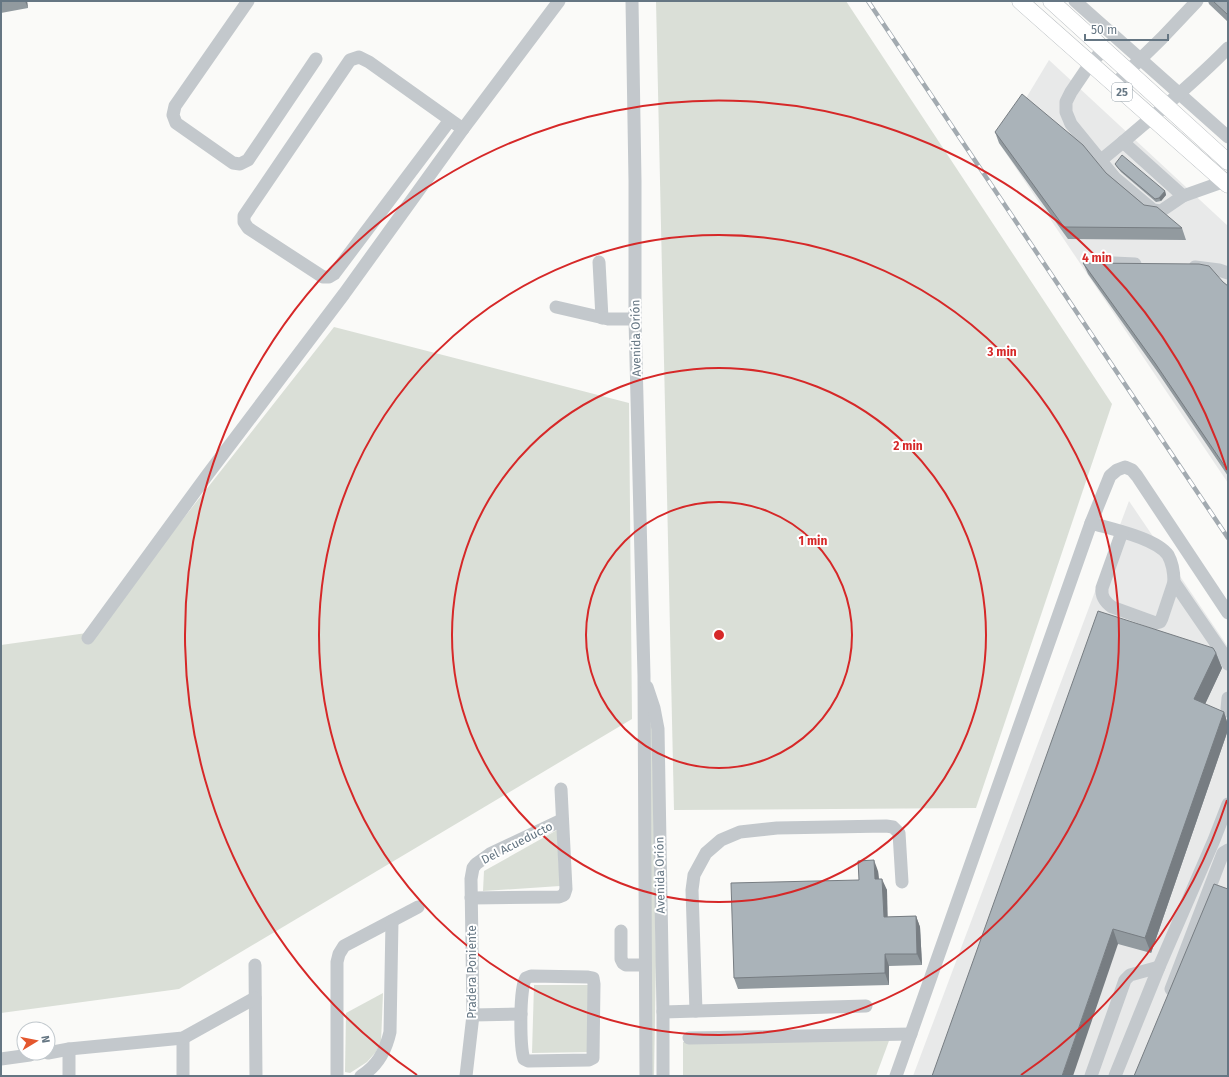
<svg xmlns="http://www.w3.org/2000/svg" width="1229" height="1077" viewBox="0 0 1229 1077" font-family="'Fira Sans',sans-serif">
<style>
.built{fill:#e8e9e9}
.green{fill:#dadfd7}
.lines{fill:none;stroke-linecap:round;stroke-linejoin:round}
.major-casing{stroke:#b5babe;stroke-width:17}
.minor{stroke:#c3c8cc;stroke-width:13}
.major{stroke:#fff;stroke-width:16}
.rail-casing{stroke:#a2aab0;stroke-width:4.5}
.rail{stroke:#fff;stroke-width:3;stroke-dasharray:9;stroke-linecap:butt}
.wall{fill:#929a9f}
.shaded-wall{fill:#777d82}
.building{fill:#aab3b9;stroke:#777d82}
.ring{fill:none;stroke:#d62828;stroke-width:2}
.labels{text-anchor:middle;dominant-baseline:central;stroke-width:4;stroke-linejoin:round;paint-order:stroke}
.shield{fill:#fff;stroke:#939fa8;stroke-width:1}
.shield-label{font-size:11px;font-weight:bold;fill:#657683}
.street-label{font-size:12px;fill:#657683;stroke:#fff}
.centre{fill:#d62828;stroke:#fff;stroke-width:2}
.ring-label{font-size:12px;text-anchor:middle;font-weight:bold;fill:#d62828;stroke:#fff;stroke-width:4;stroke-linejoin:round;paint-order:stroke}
</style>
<rect width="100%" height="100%" fill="#fafaf8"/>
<g class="built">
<path d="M1049,60L1228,226V483L999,143Z"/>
<path d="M1129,501L1228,647V1076H913Z"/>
</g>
<g class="green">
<path d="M656,1H846L1112,404L976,808L674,810Z"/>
<path d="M334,327L629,403L632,719L179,989L1,1013V645L94,632Z"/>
<path d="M647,722L652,726L656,961L654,1076H648Z"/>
<path d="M557,830L560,886L483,891L484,871Z"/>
<path d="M534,985H589L591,1052L532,1053Z"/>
<path d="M383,993L381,1043L375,1053L367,1062L350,1073L345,1072L346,1013Z"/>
<path d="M893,1030L876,1076H683V1042Z"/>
</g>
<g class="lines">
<defs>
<g id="major">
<path d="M1020,1L1228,185"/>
<path d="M1051,1L1228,162"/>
</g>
</defs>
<use href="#major" class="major-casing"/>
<g class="minor">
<path d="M248,1L175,106L173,115L176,123L233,163L240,164L248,160L316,59"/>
<path d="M632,1L635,181V319L644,676L646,1076"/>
<path d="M1075,1L1228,137"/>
<path d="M1228,48C1195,82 1159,111 1123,142L1183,196L1228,180"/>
<path d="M1104,49L1090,64L1071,92L1066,102V112L1071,124L1115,178L1153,210L1161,211L1183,196"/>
<path d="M1114,85L1162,38L1197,1"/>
<path d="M450,120L334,274L329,277H323L248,228L244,222V216L350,60L359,57L369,62L463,129"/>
<path d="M1100,161L1123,142"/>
<path d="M599,262L602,318"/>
<path d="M1093,262L1135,264"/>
<path d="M1195,267L1219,270L1228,273"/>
<path d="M556,307L608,319H635"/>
<path d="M1091,523C1111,529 1156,538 1168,555C1173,564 1174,572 1174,582L1222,652L1228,664"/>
<path d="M1122,532L1102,588C1101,597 1105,602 1112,607L1156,623L1160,622L1162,618L1174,582"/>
<path d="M88,638L208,474L344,294L463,129L559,1"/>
<path d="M647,687L654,708L658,729L663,1012V1076"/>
<path d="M1228,698L1227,709L1228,711"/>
<path d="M471,898L559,897L564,895L566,889L561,789"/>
<path d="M621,931V959L623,963L626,965H645"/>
<path d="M255,965L256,1076"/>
<path d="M531,976L588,977L593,978L594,984L593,1058L589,1060L528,1061L524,1059C520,1048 519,987 526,978Z"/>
<path d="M1171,989L1223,853L1228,850"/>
<path d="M696,1011L692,890L694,875L706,853L721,840L740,832L777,828L886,826L893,827L899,833L902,882"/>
<path d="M663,1012L866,1006"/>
<path d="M473,1015L521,1014"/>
<path d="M183,1038V1076"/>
<path d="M689,1038L911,1034"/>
<path d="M69,1049V1076"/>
<path d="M48,1053L69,1049L183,1038L255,998"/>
<path d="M1,1059L30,1055"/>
<path d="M337,1076V962L339,954L344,946L418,907"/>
<path d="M361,1076C378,1066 386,1050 390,1032L392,921"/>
<path d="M466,1076L473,1015L471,879L473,868L476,864L490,854L562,820"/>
<path d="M896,1076L1091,523L1110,476L1117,470L1125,467L1132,470L1137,476L1228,613"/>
<path d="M1091,1076L1125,980L1130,975L1159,967"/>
<path d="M1115,1076L1159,967L1214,840L1228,804"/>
</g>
<use href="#major" class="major"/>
<defs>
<path id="rail" d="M868,1L1228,538"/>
</defs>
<use href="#rail" class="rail-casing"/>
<use href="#rail" class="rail"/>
</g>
<g class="wall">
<path d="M1,1H27L28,8L1,13Z"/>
<path d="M1208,1H1228V22L1209,4Z"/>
<path d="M995,132L1106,173L1144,205L1182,228L1186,240L1068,239L999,143Z"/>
<path d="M1115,164L1165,191L1166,195L1161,201L1156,202L1121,172L1117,167Z"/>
<path d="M1083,263L1223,282L1228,286V476L1159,374L1088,274Z"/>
<path d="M1216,653L1222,668L1205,704L1224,712L1228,725V730L1151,953L1118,944L932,1076Z"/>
<path d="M878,871L879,879L887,890V917L916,916L920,927L922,965L889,966V985L738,989L734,978L859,880Z"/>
</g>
<g class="shaded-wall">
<path d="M25,1H27L28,8Z"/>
<path d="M1165,191L1166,195L1161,201L1159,198Z"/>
<path d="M1216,653L1222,668L1200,715L1194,699Z"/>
<path d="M1224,712L1228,725V730L1151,953L1145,938Z"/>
<path d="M874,860L878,871L880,891L875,879Z"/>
<path d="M882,879L887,890L888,928L884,917Z"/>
<path d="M916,916L920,927L922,965L917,954Z"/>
<path d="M1113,929L1118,944L1073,1076H1062Z"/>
<path d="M885,954L889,966V985L885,973Z"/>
</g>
<g class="building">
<path d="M1213,1H1228V15Z"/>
<path d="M1022,94L1083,145L1106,173L1144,205L1157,207L1182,228L1064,227L995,132Z"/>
<path d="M1122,155L1165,191L1159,198L1155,199L1119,169L1115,164Z"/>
<path d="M1083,263L1199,264L1209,266L1223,282L1228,286V471L1155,363Z"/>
<path d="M1098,611L1213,648L1216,653L1194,699L1224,712L1145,938L1113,929L1062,1076H932Z"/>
<path d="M874,860L875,879H882L884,917L916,916L917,954H885V973L734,978L731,883L859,880L858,861Z"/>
<path d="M1214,884L1228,889V1076H1134Z"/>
</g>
<g class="ring">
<circle cx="719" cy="635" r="133"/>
<circle cx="719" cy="635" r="267"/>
<circle cx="719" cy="635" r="400"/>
<path d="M1227 800A534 534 0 0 1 1021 1075M417 1075A534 534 0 1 1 1227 470"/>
</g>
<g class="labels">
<rect class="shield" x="1112" y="83" width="20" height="18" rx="3"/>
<g class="shield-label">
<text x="1122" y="92">25</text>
</g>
<g class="street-label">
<text transform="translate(636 338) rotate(-91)">Avenida Orión</text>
<text transform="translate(517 843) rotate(-27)">Del Acueducto</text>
<text transform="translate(660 875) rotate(-91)">Avenida Orión</text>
<text transform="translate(472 972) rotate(-90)">Pradera Poniente</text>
</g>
</g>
<circle cx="719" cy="635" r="6" class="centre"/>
<g class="ring-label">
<text x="1097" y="262">4 min</text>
<text x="1002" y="356">3 min</text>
<text x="908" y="450">2 min</text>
<text x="813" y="545">1 min</text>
</g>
<rect width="1229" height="1077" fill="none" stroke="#657683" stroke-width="4"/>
<g transform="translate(36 1041) rotate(80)"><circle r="19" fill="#ffffff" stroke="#c1c8cd"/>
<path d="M0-3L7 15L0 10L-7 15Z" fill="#e4572e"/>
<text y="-6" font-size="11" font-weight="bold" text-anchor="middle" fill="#657683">N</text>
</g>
<path d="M1085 34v6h83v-6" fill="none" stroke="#657683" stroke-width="2"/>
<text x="1091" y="34" font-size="12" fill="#657683" stroke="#ffffff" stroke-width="3" paint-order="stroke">50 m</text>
</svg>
